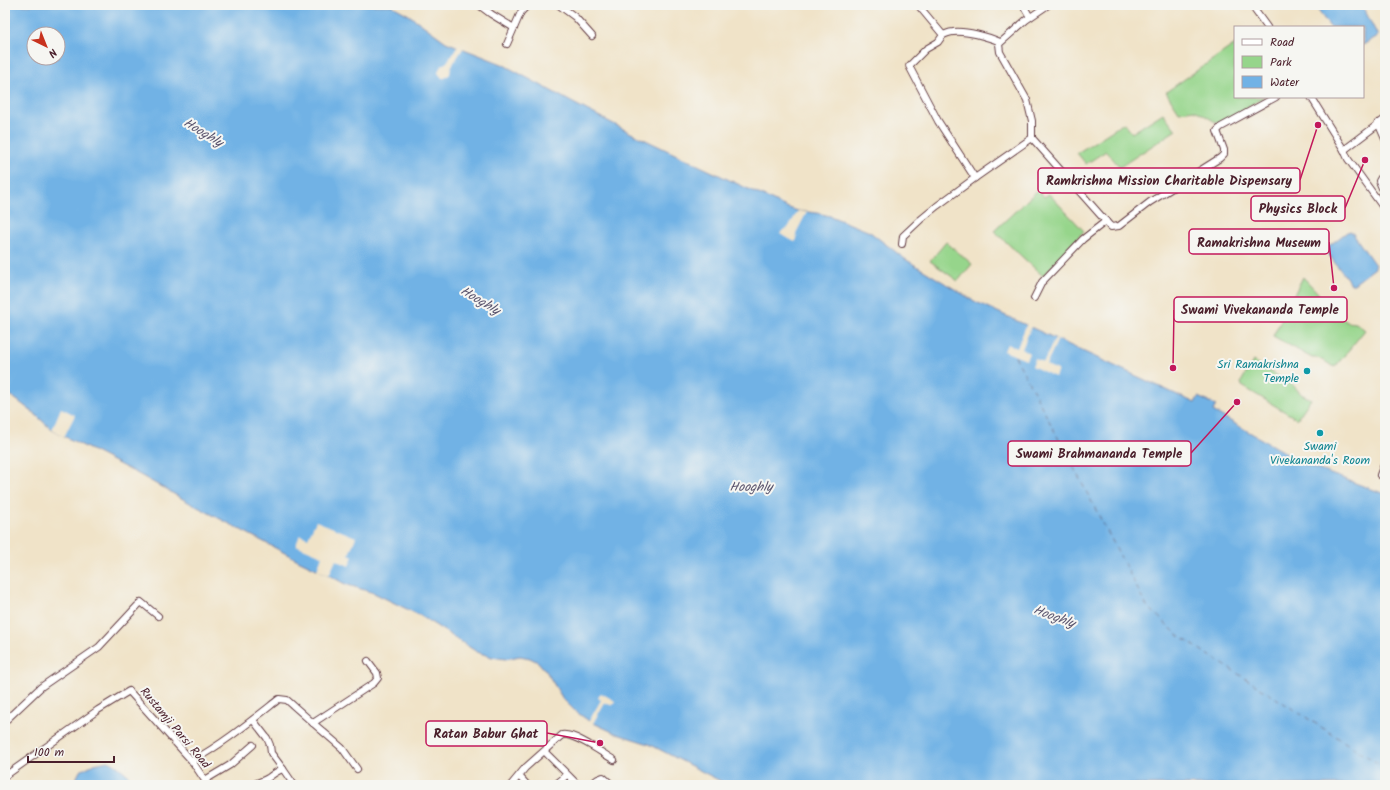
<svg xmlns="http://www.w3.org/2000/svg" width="1390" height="790" viewBox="0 0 1390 790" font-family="Kalam,sans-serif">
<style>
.green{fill:#96d58b;stroke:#707a5b}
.water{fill:#71b2e5;stroke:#5e6888;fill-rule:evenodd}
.pier{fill:#f0e3c8}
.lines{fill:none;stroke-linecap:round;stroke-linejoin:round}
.ferry{stroke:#58526c;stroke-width:1;stroke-dasharray:5 4;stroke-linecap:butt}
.minor-casing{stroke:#633c43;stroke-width:8}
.minor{stroke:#fff;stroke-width:6}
.culture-dot{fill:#0f9aa8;stroke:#f6f6f2;stroke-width:1.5}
.labels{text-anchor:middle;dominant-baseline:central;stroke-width:4;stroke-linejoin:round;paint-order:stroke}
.culture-label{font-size:12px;fill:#0d838f;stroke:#f6f6f2;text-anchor:end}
.street-label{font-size:12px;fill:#4a1f2b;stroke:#f6f6f2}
.water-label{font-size:13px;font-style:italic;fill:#58526c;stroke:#f6f6f2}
.leader{fill:none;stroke:#c2185b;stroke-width:1.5}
.callout-dot{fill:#c2185b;stroke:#f6f6f2;stroke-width:1.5}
.callout{fill:#f6f6f2;stroke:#c2185b;stroke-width:1.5}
.callout-label{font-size:13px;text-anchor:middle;font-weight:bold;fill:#4a1f2b}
</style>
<rect width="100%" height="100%" fill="#f6f6f2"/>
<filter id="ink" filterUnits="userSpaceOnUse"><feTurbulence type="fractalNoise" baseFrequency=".025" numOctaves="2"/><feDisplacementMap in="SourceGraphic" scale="8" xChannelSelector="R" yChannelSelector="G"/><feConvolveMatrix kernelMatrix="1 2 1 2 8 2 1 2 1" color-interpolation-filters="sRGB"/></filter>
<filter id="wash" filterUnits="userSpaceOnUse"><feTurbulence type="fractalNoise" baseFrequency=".012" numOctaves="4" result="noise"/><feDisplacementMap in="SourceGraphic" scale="16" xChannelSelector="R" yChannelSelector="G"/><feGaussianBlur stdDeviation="0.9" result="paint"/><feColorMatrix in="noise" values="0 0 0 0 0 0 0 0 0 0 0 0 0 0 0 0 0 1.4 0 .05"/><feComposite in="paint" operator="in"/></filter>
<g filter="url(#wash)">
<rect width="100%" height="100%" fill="#f0e3c8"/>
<g class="green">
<path d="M1235,44V97H1265L1251,105L1237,116L1219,124L1195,110L1179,112L1166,92Z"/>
<path d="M1163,113L1176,130L1120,167L1106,151L1086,164L1077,153L1124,123L1132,133Z"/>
<path d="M1038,190L1044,197L1049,194L1084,231L1043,276L994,231Z"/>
<path d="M946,242L972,264L958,281L930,261Z"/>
<path d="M1303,277L1317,292L1327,307L1347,322L1356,323L1365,330L1335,367L1318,358H1312L1273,336Z"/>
<path d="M1253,361L1293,385L1301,394L1311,399L1297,419L1242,386L1241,382Z"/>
</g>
<g class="water">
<path d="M5,5H391L409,15L446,42L502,64L575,104L633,134L786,207L798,211L817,213L830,216L870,232L905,259L976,302L1195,403L1198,397L1216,405L1213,411L1306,465L1385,494V785H728L649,744L617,734L589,721L575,711L563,699L546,671L538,662L530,658L520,656L505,659L492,657L477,652L421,616L374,593L345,584L329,575L300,561L190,503L140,475L52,430L35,414L5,391ZM34,34H58V58H34Z"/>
<path d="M1324,5H1362L1378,36L1363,45V27H1330L1317,9Z"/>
<path d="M1351,231L1375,265V268L1354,284H1351L1326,251V248L1347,232Z"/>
<path d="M108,761C120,766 128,775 137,785H75V781L80,771L94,764Z"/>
</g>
<g class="pier">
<path d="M458,45L464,47L451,67L450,74L445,78H442L438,73L439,69L442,65L447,62Z"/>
<path d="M798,211L807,212L796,233L797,239L795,242L780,234L783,230L788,228Z"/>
<path d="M1027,323L1032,325L1022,349L1029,353L1026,360L1004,351L1007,344L1017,348Z"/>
<path d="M1055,338L1058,339L1046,365L1058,370L1055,377L1032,366L1035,359L1044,362Z"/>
<path d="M61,408L75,415L64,437L52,430Z"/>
<path d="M316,521L356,537L349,554L353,556L349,566L336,560L329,575L317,570L322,556L296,545L300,535L308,538Z"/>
<path d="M601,693L615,701L612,706L605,702L592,725L588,723L601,700L598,698Z"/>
</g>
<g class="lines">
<path class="ferry" d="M1015,356L1146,605L1179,636L1385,768"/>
</g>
</g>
<g filter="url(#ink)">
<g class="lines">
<defs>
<g id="minor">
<path d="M479,5L491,14L514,28"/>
<path d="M559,5L575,17L592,36"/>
<path d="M1023,5L1030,17"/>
<path d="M1251,5L1267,27"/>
<path d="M943,35C946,34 950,32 953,32C965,30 989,37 1000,42"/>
<path d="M507,44L521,12L528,5"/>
<path d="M1311,97L1344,150L1348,159L1385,210"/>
<path d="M1378,123L1385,139"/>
<path d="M1032,138V121L1027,100L1000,52L999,44L1026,20L1048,5"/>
<path d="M1344,150L1385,119"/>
<path d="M1385,171L1379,181L1385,195"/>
<path d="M975,178L1032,138L1111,227L1119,226L1150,202L1220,158L1224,154V150L1217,131L1221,127L1276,97"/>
<path d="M902,244L903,236L920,220L937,206L975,178L938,121L909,66L926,49L938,42L943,35L918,5"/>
<path d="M1034,298L1042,282L1083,239L1106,221"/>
<path d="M1380,475L1385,462"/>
<path d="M253,720L267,738L270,745L271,753L283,769"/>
<path d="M5,721L41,687L99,647L141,602L158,616"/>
<path d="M313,723L374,683L378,678L377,673L368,661"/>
<path d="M545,752L578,785"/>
<path d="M192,761C223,744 251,721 279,699L287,700L313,723L342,748L357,769"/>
<path d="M5,776L98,710L129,691L192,761L208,785"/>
<path d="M519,776L527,785"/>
<path d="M205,780L230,765L253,745"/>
<path d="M253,785C258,782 263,781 268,778C273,774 277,771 283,769L294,785"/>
<path d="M511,785L525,768L562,735C575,733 602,753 614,760"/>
<path d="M555,785L567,775"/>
<path d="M590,785L598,779L603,777L612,785"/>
</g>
</defs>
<use href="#minor" class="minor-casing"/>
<use href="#minor" class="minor"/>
</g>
</g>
<g class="culture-dot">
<circle cx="1307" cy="371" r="4"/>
<circle cx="1320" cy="433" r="4"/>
</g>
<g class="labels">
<g class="culture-label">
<text x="1299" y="364">Sri Ramakrishna<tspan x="1299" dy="14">Temple</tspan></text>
<text x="1320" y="446" text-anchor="middle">Swami<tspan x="1320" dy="14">Vivekananda's Room</tspan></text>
</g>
<g class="street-label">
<text transform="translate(175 728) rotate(50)">Rustamji Parsi Road</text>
</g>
<g class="water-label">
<text transform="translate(203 133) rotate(31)">Hooghly</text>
<text transform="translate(480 301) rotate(31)">Hooghly</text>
<text x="751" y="487">Hooghly</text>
<text transform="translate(1054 617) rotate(20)">Hooghly</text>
</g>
</g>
<path class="leader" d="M1318 125L1300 180M1365 160L1345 208M1334 288L1329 242M1173 368L1174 310M1237 402L1191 453M600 743L547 733"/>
<g class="callout-dot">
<circle cx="1318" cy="125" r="4"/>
<circle cx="1365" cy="160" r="4"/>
<circle cx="1334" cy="288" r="4"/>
<circle cx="1173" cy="368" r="4"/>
<circle cx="1237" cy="402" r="4"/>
<circle cx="600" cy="743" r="4"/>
</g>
<g class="callout">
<rect x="1038" y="168" width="262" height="25" rx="4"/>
<rect x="1251" y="196" width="94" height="25" rx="4"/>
<rect x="1189" y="229" width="140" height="25" rx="4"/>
<rect x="1174" y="297" width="173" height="25" rx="4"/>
<rect x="1008" y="441" width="183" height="25" rx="4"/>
<rect x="426" y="721" width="121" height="25" rx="4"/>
</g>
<g class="callout-label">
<text x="1169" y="185">Ramkrishna Mission Charitable Dispensary</text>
<text x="1298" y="213">Physics Block</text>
<text x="1259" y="247">Ramakrishna Museum</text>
<text x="1260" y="314">Swami Vivekananda Temple</text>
<text x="1099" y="458">Swami Brahmananda Temple</text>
<text x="486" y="738">Ratan Babur Ghat</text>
</g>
<rect width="1390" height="790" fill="none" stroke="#f6f6f2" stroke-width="20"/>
<rect x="1234" y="26" width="130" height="72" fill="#f6f6f2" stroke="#b1a0a2"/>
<rect x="1242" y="39" width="20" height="6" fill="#ffffff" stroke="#b1a0a2"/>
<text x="1270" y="46" font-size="12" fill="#4a1f2b">Road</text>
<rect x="1242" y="56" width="20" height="12" fill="#96d58b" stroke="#b1a0a2"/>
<text x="1270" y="66" font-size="12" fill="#4a1f2b">Park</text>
<rect x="1242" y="76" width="20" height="12" fill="#71b2e5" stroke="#b1a0a2"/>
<text x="1270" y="86" font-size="12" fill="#4a1f2b">Water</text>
<g transform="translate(46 46) rotate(137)"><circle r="19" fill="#f6f6f2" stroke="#b1a0a2"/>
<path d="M0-3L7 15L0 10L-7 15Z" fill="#c8321e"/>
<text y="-6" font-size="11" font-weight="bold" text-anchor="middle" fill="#4a1f2b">N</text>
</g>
<path d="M28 756v6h86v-6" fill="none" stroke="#4a1f2b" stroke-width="2"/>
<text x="34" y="756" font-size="12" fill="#4a1f2b" stroke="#f6f6f2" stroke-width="3" paint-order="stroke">100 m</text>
</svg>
